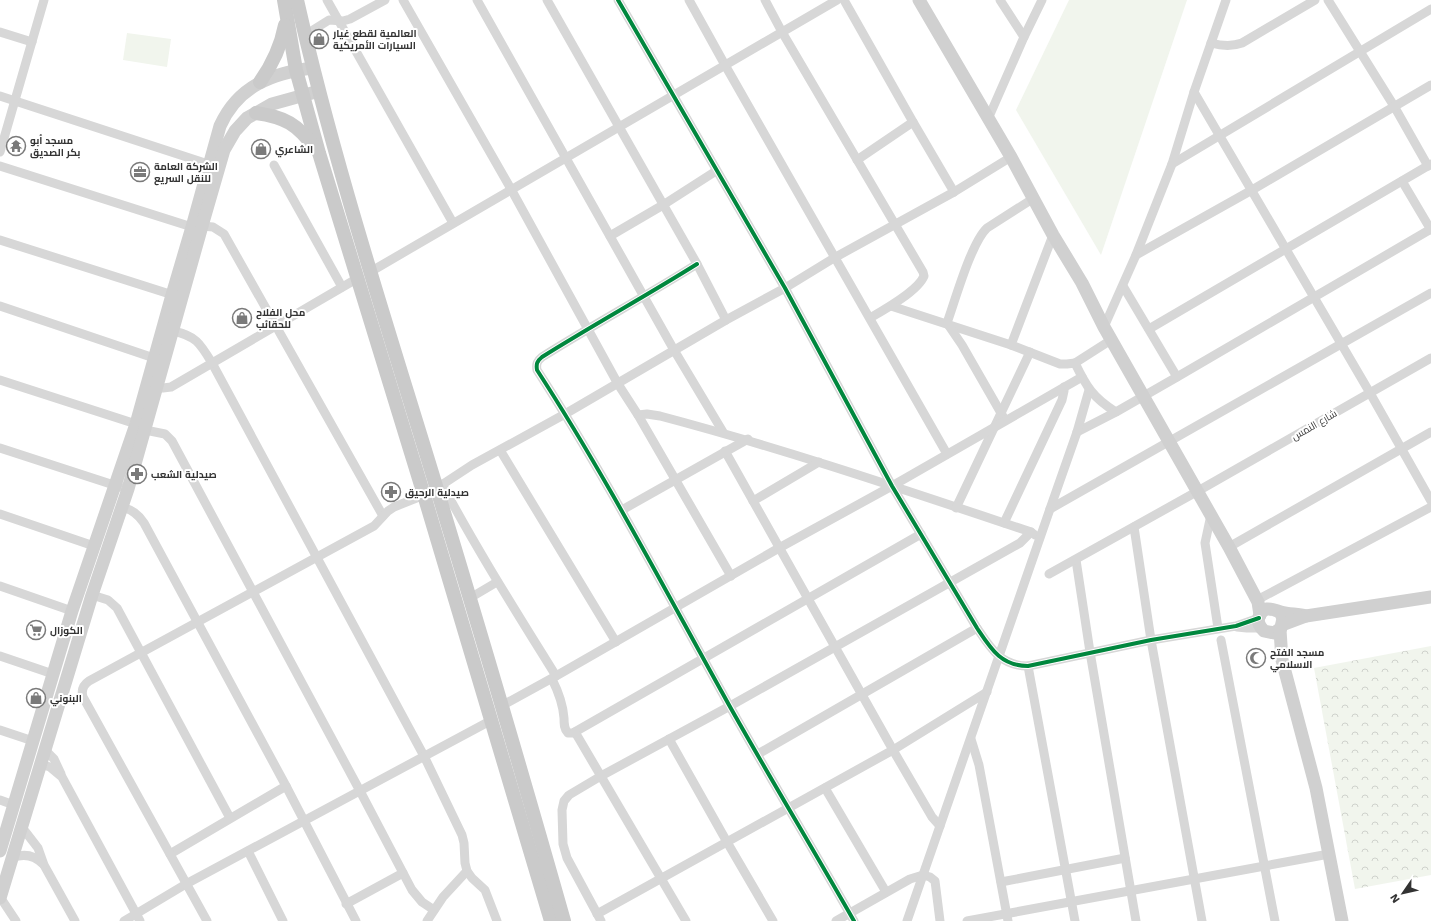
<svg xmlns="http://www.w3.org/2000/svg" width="1431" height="921" viewBox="0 0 1431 921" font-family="'Work Sans',Cairo,sans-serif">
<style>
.grass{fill:#f1f5ed}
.forest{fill:url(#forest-crowns)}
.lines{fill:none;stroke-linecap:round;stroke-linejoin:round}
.street{stroke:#d7d7d7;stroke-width:9}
.secondary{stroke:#d0d0d0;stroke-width:13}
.primary{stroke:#cacaca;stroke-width:14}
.cycleway-casing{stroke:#fff;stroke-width:6}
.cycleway{stroke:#00873e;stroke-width:4}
.labels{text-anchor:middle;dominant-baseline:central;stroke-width:4;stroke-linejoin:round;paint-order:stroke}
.poi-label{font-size:10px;font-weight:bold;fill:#333;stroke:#fff;text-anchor:start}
.street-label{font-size:10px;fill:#333;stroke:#fff}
</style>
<defs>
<pattern id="forest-crowns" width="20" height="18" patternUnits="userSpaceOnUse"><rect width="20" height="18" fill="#f1f5ed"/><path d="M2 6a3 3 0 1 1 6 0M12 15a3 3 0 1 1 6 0" fill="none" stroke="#cfd2cc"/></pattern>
</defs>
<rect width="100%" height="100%" fill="#fff"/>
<g class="grass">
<path d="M1069,0H1187L1101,255L1016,110Z"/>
<path d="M127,33L171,39L167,67L123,60Z"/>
</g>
<path class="forest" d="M1431,646V875L1355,889L1314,668Z"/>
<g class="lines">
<g class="street">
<path d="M327,0L453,223"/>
<path d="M403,0L511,189L618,384L638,415L731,576"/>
<path d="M477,0L674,350L723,432"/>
<path d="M547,0L697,264L726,320"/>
<path d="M618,0L785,288L892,486L977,628C991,649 1001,666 1028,666L1151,640L1236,626L1259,618"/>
<path d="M689,0L725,65L947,454"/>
<path d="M765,0L782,32L923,272L924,276C918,291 884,310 870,318"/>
<path d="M844,0L913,122L954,192"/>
<path d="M1000,0L1024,37"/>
<path d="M1328,0L1394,106L1428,166"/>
<path d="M0,32L32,42"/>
<path d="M305,35L329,20L343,21L350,19L385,0"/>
<path d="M1211,43C1222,46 1231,47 1242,43L1315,0"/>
<path d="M1194,92L1370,393L1431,501"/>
<path d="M0,96L208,164"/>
<path d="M988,119L1024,37L1042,0"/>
<path d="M0,152L44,0"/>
<path d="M857,160L913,122"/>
<path d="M1172,164L1431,9"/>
<path d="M274,165L342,287"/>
<path d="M0,166L192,227"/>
<path d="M1402,181L1431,230"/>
<path d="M202,226L213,227L224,234L383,516"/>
<path d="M610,236L663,205L716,171"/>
<path d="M0,240L176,296"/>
<path d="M1136,255L1252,190L1431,85"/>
<path d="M697,264C646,296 593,325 542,357C537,361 536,364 537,370C607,478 666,592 729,705C770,778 813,849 854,921"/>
<path d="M370,272L837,0"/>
<path d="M1123,286L1177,377"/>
<path d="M0,306L154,358"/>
<path d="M891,306L1011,345L1060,364H1067L1075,363"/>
<path d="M1104,327L1136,255L1172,164L1194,92L1226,0"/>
<path d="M1149,329L1431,164"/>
<path d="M173,331C196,336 200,343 212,363L424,756L462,835L464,843L465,863L467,871L472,878L485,890L497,921"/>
<path d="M1111,340L1075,363C1086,386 1093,398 1116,412"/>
<path d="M1011,345L1053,235"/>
<path d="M0,380L136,424"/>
<path d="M157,387L163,388L171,387L358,278"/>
<path d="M638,415L647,414L660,416C785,449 908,491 1031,532L1035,535"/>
<path d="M1005,420L962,345L947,323C955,301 971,243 987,228L1034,198"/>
<path d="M145,430L165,434L172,441L360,791L412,890L422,902L434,910"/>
<path d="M1077,432L1116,412L1177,377L1431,229"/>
<path d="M0,448L120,487"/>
<path d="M500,450L616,642"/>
<path d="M725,451L893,750L932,817L940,826"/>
<path d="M442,484C477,550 517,613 556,676"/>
<path d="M437,488L472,465L565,414L726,320L785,288L834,258L954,192L1011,157"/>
<path d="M753,501L819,462"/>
<path d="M122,507C132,510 138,514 144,523L286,786L356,921"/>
<path d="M956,508L1030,352"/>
<path d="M1050,509L1431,293"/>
<path d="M622,510L748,439"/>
<path d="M0,514L94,546"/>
<path d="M1211,515L1205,543L1218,628"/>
<path d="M1004,523L1062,400L1064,391V387"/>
<path d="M1134,527L1151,640L1202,921"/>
<path d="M1229,547L1431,432"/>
<path d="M1076,560L1090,652L1136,921"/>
<path d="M1049,574L1198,491L1431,358"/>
<path d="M0,586L72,611"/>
<path d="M92,595L108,600L117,608L230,818"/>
<path d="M470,598L497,582"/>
<path d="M1257,600L1431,507"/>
<path d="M1237,627L1247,628H1261"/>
<path d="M1221,640L1275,921"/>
<path d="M0,656L53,674"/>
<path d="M1028,666L1075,921"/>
<path d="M552,679C558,691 563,704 564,718C564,724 564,729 568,733H573L921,534"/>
<path d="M503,705L556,676L779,548L892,486L1082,377"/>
<path d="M0,730L33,741"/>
<path d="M575,732L686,921"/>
<path d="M669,739L727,842L773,921"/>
<path d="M971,739L979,765L1008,921"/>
<path d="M44,749L54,759L61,774"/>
<path d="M758,754L977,628"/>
<path d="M40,764L50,767L62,777L140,921"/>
<path d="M825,788L886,892"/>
<path d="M0,800L14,805"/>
<path d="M21,826L38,848L44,865L75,921"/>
<path d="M248,851L283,921"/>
<path d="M170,854L286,786"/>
<path d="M12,858C24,853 34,855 43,864"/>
<path d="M1001,882L1125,858"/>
<path d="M0,897L16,921"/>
<path d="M346,904L403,873"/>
<path d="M597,914L893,750L987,692"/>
<path d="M124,921L186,884L490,721"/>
<path d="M207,921L83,697C81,690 83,685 89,681L374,526L388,511L394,507L424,495"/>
<path d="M427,921L443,897L467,871"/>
<path d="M601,921L567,858L563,844L562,810L564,801L569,795L601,776L730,706L1020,543L1031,532"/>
<path d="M836,921L910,879L923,875L930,877L935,881L940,921"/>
<path d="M907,921L1050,509L1077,432L1089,390"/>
<path d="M967,921L1329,854"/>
</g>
<g class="secondary">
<path d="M919,0L1011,157L1053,235L1082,283L1104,327L1229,547L1258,602L1260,615"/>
<path d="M1280,612L1283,618L1281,628L1274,633L1264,631C1260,627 1257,622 1259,617C1264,604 1273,610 1281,612C1289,614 1298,614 1306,616"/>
<path d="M1282,625L1306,616L1431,597"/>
<path d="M1280,630L1282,660L1316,788L1342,921"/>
<path d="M0,851L72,611L136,424L172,295L192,227L220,126C238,86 272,73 313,68"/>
<path d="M0,898L92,595L128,489L202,226L224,150L235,131L247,118L256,113L272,104L319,91"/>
</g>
<g class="primary">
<path d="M284,0L296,70L319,153L424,495L551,921"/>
<path d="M297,0C334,164 387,325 436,486C480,631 523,776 564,921"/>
<path d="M260,82C272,65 281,46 285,25"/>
<path d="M256,113C285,117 297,124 315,148"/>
</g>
<defs>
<g id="cycleway">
<path d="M618,0L785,288L892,486L977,628C991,649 1001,666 1028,666L1151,640L1236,626L1259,618"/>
<path d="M697,264C646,296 593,325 542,357C537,361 536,364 537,370C607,478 666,592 729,705C770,778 813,849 854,921"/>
</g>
</defs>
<use href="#cycleway" class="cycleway-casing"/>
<use href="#cycleway" class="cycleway"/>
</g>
<defs>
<symbol id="shop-ring" viewBox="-11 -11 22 22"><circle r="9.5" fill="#fff" stroke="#7a7a7a" stroke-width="1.5"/><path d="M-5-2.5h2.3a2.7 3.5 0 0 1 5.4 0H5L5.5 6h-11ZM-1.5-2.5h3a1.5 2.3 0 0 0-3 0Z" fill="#7a7a7a"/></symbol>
<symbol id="temple-ring" viewBox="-11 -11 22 22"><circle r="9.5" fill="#fff" stroke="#7a7a7a" stroke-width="1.5"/><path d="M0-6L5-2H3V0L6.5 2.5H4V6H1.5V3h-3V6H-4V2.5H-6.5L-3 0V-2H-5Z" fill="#7a7a7a"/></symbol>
<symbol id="office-ring" viewBox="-11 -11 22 22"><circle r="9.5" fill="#fff" stroke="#7a7a7a" stroke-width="1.5"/><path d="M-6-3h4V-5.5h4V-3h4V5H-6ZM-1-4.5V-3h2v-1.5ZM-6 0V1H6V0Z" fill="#7a7a7a"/></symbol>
<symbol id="pharmacy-ring" viewBox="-11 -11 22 22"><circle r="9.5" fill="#fff" stroke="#7a7a7a" stroke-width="1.5"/><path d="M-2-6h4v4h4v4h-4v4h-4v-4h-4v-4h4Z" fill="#7a7a7a"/></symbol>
<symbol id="supermarket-ring" viewBox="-11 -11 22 22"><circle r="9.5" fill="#fff" stroke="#7a7a7a" stroke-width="1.5"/><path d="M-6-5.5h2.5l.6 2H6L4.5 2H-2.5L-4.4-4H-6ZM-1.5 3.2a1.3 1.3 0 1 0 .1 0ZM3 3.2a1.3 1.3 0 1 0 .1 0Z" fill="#7a7a7a"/></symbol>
<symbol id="mosque-ring" viewBox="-11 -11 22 22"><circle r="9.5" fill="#fff" stroke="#7a7a7a" stroke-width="1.5"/><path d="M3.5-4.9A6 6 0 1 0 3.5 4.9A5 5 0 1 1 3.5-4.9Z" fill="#7a7a7a"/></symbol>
</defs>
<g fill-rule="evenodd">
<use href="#shop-ring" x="308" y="28" width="22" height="22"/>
<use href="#temple-ring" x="5" y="135" width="22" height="22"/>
<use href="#shop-ring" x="250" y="138" width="22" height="22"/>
<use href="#office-ring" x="129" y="161" width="22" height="22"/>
<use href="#shop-ring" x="231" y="307" width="22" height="22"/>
<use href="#pharmacy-ring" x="126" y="463" width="22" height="22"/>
<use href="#pharmacy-ring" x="380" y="481" width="22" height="22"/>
<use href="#supermarket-ring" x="25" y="619" width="22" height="22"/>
<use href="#mosque-ring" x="1245" y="647" width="22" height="22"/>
<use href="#shop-ring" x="25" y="687" width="22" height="22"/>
</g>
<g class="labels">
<g class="poi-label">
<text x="333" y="33">العالمية لقطع غيار<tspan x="333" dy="12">السيارات الأمريكية</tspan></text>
<text x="30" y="140">مسجد أبو<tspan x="30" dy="12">بكر الصديق</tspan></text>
<text x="275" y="149">الشاعري</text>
<text x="154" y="166">الشركة العامة<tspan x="154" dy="12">للنقل السريع</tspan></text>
<text x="256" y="312">محل الفلاح<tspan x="256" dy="12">للحقائب</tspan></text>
<text x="151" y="474">صيدلية الشعب</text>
<text x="405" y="492">صيدلية الرحيق</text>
<text x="50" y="630">الكوزال</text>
<text x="1270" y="652">مسجد الفتح<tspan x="1270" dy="12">الاسلامي</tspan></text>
<text x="50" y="698">البنوني</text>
</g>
<g class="street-label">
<text transform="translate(1314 425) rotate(-30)">شارع النمس</text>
</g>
</g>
<g transform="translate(1403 893) rotate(236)" stroke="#ffffff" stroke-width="3" paint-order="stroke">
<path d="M0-3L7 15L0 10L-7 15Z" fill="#333333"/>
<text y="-6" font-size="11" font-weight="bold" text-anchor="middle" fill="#333333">N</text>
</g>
</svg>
